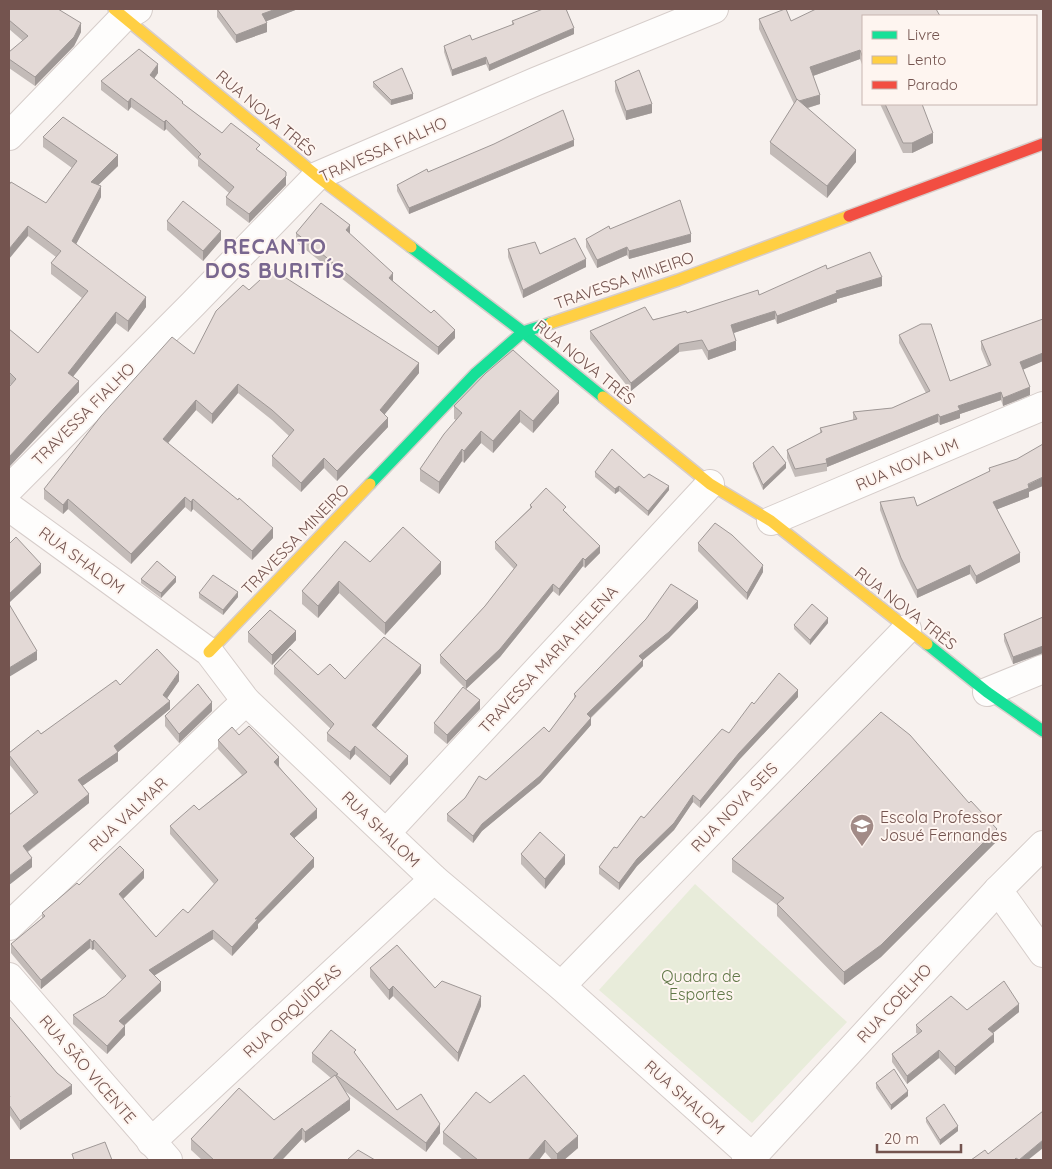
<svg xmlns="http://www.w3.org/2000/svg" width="1052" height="1169" viewBox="0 0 1052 1169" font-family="Quicksand,sans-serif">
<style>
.green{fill:#e8ecda}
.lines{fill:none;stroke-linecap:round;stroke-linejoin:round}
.street-casing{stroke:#d6cdca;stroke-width:30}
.fast-casing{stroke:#d7cdca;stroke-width:14}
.slow-casing{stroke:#d7cdca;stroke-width:14}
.jam-casing{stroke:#d7cdca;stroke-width:14}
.street{stroke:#fefdfc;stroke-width:28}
.fast{stroke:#16e098;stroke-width:11}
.slow{stroke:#ffcf43;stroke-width:11}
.jam{stroke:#f24e42;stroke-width:11}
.wall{fill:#c3bbb8}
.shaded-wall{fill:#9f9896}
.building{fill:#e3d9d6;stroke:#9f9896}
.labels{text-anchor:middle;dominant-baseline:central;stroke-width:4;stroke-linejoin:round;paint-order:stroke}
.street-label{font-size:16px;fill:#74544f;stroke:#fef5f0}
.poi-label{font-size:16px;fill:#74544f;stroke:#fef5f0;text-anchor:start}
.park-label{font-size:16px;fill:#617848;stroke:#fef5f0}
.district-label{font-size:21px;font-weight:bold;letter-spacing:1px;fill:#79678f;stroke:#fef5f0}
</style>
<rect width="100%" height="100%" fill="#f7f1ee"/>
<path class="green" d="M695,884L847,1022L752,1123L599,990Z"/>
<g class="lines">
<defs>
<g id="street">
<path d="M9,136L124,17L138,9"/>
<path d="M9,489L193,304L317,176L537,81L714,9"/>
<path d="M9,507L209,652L246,701L434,879L561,986L752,1157"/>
<path d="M771,521L1043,406"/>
<path d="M987,692L1043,669"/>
<path d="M386,833L710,484"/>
<path d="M998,890L1043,953"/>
<path d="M9,926L246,701"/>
<path d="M9,977L168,1160"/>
<path d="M561,986L907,629"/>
<path d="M151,1142L434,879"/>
<path d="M746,1160L752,1157L998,890L1043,845"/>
</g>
<g id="fast">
<path d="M411,247L523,332L603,397"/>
<path d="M370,484L475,374L523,332L551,323"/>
<path d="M927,644L987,692L1043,731"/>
</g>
<g id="slow">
<path d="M114,9L317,176L411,247"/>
<path d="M551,323L678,280L849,216"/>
<path d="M603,397L710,484L771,521L927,644"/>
<path d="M209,652L370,484"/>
</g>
<path id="jam" d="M849,216L1043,144"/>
</defs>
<use href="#street" class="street-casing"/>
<use href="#fast" class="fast-casing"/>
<use href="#slow" class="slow-casing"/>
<use href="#jam" class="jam-casing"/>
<use href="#street" class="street"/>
<use href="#fast" class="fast"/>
<use href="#slow" class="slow"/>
<use href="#jam" class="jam"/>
</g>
<g class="wall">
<path d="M9,9L81,32L74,46L35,86L9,68V52L23,41L9,29Z"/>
<path d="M217,9H298L266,21L267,32L236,43L217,17Z"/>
<path d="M863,16V67L860,59L813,76L820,104L808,108L856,162L827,198L770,154V142L794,104L759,29V19L791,21Z"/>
<path d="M512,21L574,34L489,71L486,64L452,76L444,52V46L472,40L512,25Z"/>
<path d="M158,73L154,79L183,104L222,133L260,152L286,185L249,223L226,205V197L229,193L198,166V160L166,129L164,131L131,107L128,111L101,90V81Z"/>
<path d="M615,81L652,113L626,120L615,91Z"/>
<path d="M373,82L413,99L391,105L373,87Z"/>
<path d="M880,104H922L933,143L912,153H903Z"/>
<path d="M43,137L118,166L98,185L101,197L76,244L146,307L128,332L116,323L73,376L79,392L9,467V387L11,385L9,383V329L38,353L82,298L51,274V263L56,257L28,236L9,185L46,203L72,168L43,147Z"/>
<path d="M574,146L409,214L397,191V185L428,172Z"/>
<path d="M167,221L221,240L203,261L167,230Z"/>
<path d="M610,229L691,242L629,259L627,255L597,268L586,247V239Z"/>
<path d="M296,233L350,234L393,281L455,338L438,355L296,242Z"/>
<path d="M508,249L540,254L586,267L523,298L508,257Z"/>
<path d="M827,269L882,286L837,299V302L777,324L775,319L733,333L736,350L708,360L702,349L679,352L631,391L590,339V331L687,313L759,295Z"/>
<path d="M249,290L419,373L384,414L388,427L337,481L324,468L301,492L272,466V456L289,436L272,420L238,393L212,424L196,410L168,443L273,538L252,560L193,509L191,512L185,507L131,564L68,509L63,514L44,499V489L194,354Z"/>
<path d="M1043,319V361L1023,369L1030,395L1003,406L1001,400L960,414V418L940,425L938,422L827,467V471L795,477L787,458V450L820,434V428L853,420V412L892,408L926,393L899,343V335L950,381L988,366L981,349V341Z"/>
<path d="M559,403L533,433L520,422L493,453L481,443L464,463L462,461L439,494L420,481V469L456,420L454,419V406Z"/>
<path d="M753,463L786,468L763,490L753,467Z"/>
<path d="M989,468L1029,492V497L997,509L1020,562L976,584L970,574L917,598L901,566L880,510V502L917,506L989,472Z"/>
<path d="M595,472L644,478L669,490L648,516L619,491L615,494L595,477Z"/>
<path d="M530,505L566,512L600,553L585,568L583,566L559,596L553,591L500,657L466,689L440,663V655L485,606L514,569L495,549V542L530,508Z"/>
<path d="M698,543L763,572L747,600L698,551Z"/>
<path d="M370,562L441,574L385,635L339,593L318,618L302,604V591Z"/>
<path d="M141,579L176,582L161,598L141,583Z"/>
<path d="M199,593L238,597L223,615L199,598Z"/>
<path d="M698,608L669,638L643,660V666L591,718V725L540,783L482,831L473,843L447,821V814L486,780L549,732L574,699V694Z"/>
<path d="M1043,617V653L1013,664L1004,641V634Z"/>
<path d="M828,623L810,645L794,629V625Z"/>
<path d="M248,632L296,640L272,665L248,642Z"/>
<path d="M274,666L318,675L345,679L421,673L376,728L408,764L390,785L355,754L350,760L327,741V733L331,729L274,674Z"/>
<path d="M179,681L167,698L170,709L118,752V761L82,786L89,803L28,852L32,867L9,885V815L34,795L9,764V753L120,685Z"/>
<path d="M798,697L739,760L700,808L693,802L674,830L637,866L619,890L599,874V867L617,848L644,818L729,733L754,704Z"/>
<path d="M480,709L447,744L434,733V723Z"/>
<path d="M212,711L179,743L165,726V716Z"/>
<path d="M239,735L279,766L317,818L294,838L314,867L258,924V928L232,956L213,939L154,975L161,991L124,1026L125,1035L107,1054L73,1024V1015L105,996L122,980L94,949L92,950L90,948L41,989L11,953V944L42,918V913L79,885L144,878L123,899L156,937L188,913L214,884L170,834V826L199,810L242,775L218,749V740Z"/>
<path d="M997,841L881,957L844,985L777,916V905L732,872V859Z"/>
<path d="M521,854L565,864L545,889L521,864Z"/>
<path d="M370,968L481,1006L458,1062L393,996L389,1000L370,977Z"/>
<path d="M967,1010L1019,1012L993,1033L994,1042L955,1075L939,1058L907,1084L892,1062V1054L918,1034L916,1033V1025Z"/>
<path d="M9,1016L72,1094L20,1130L9,1114Z"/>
<path d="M312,1053L356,1055L397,1110L440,1133L426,1152L345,1091L350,1110L305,1143L302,1139L282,1160H202L191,1150V1139L274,1120L331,1078L312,1062Z"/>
<path d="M876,1083L908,1096L891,1110L876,1088Z"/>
<path d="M490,1103L578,1148L564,1160H552L545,1152L539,1160H463L443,1144V1132Z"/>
<path d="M926,1118L958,1131L940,1145L926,1122Z"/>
</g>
<g class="shaded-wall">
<path d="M276,9H298L262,23V14Z"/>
<path d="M81,23V32L74,46L35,86V77Z"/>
<path d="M267,23V32L236,43V35Z"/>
<path d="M574,28V34L489,71V65Z"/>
<path d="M860,50V59L810,77V67Z"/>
<path d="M486,57V64L452,76V70Z"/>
<path d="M158,64V73L150,84V75Z"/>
<path d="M413,94V99L391,105V100Z"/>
<path d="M820,95V104L797,111V102Z"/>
<path d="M131,98V107L128,111V102Z"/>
<path d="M652,104V113L626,120V111Z"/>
<path d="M166,120V129L164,131V122Z"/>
<path d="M933,133V143L912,153V143Z"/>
<path d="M574,140V146L409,214V208Z"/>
<path d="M856,150V162L827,198V186Z"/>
<path d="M118,155V166L91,192V182Z"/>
<path d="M286,176V185L249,223V214Z"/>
<path d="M101,186V197L72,252V241Z"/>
<path d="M350,225V234L346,230Z"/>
<path d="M28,226V236L9,259V249Z"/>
<path d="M221,231V240L203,261V251Z"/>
<path d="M691,234V242L629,259V251Z"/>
<path d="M627,247V255L597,268V260Z"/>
<path d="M586,259V267L523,298V290Z"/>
<path d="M393,273V282L389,278Z"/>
<path d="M882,277V286L837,299V302L777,324V316L836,291Z"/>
<path d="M146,297V307L128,332V321Z"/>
<path d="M775,311V319L731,334V325Z"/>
<path d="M116,312V323L68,383V373Z"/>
<path d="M455,330V338L438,355V347Z"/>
<path d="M736,341V350L708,360V351Z"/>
<path d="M679,344V352L631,391V383Z"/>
<path d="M1043,353V361L1020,371V362Z"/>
<path d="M419,363V373L380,420V410Z"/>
<path d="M79,381V392L9,467V457Z"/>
<path d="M238,384V393L212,424V414Z"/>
<path d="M1030,387V395L1003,406V398Z"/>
<path d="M559,391V403L533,433V421Z"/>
<path d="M1001,392V400L960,414V418L940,425V417L958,406Z"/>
<path d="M196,400V410L163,449V439Z"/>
<path d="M520,410V422L493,453V441Z"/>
<path d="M938,414V422L827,467V463L826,459Z"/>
<path d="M388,418V427L337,481V471Z"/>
<path d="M481,431V443L464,463V451Z"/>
<path d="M462,449V461L439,494V482Z"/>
<path d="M324,458V468L301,492V483Z"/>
<path d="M786,463V468L763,490V485Z"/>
<path d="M1043,477V486L1029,492V497L993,511V502Z"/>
<path d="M619,486V491L615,494V489Z"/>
<path d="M669,486V490L648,516V511Z"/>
<path d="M185,497V507L131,564V554Z"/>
<path d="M68,499V509L63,514V505Z"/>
<path d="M193,499V509L191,512V502Z"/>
<path d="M273,528V538L252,560V551Z"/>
<path d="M600,546V553L585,568V560Z"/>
<path d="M1020,553V562L976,584V576Z"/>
<path d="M583,558V566L559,596V589Z"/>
<path d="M441,562V574L385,635V623Z"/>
<path d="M41,564V573L9,603V594Z"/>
<path d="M763,565V572L747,600V593Z"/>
<path d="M970,565V574L917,598V590Z"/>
<path d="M176,577V582L161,598V593Z"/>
<path d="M339,581V593L318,618V606Z"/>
<path d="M553,584V591L500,657L466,689V681Z"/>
<path d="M238,592V597L223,615V610Z"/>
<path d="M698,601V608L669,638L643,660V666L587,721V714L639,656Z"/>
<path d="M828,618V623L810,645V640Z"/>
<path d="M296,631V640L272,665V655Z"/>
<path d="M1043,646V653L1013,664V657Z"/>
<path d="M37,651V660L9,677V668Z"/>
<path d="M421,665V673L372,733V725Z"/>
<path d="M179,672V681L163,704V695Z"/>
<path d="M798,690V697L739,760L700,808V801L739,753Z"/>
<path d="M480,700V709L447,744V735Z"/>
<path d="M170,701V709L118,752V761L78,789V780L114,746Z"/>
<path d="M212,702V711L179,743V734Z"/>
<path d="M591,718V725L540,783L482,831L473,843V836L482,824Z"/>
<path d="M355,746V754L350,760V752Z"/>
<path d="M408,756V764L390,785V777Z"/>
<path d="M279,757V766L274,770V762Z"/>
<path d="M89,794V803L23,855V846Z"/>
<path d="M693,795V802L674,830L637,866L619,890V883L637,859Z"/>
<path d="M317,809V818L290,842V834Z"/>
<path d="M997,829V841L881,957L844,985V972Z"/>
<path d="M565,855V864L545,889V879Z"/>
<path d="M32,858V867L9,885V876Z"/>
<path d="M314,858V867L258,924V928L232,956V947L255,919Z"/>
<path d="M144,870V878L119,903V894Z"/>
<path d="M213,930V939L149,979V970Z"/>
<path d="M90,939V948L41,989V980Z"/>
<path d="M94,940V949L92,950V942Z"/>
<path d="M161,982V991L119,1030V1021Z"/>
<path d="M393,986V996L389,1000V990Z"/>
<path d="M481,996V1006L458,1062V1053Z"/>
<path d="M1019,1004V1012L988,1037V1029Z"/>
<path d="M125,1026V1035L107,1054V1046Z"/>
<path d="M994,1034V1042L955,1075V1067Z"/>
<path d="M939,1050V1058L907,1084V1076Z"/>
<path d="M72,1085V1094L20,1130V1121Z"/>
<path d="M908,1091V1096L891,1110V1105Z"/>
<path d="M350,1099V1110L305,1143V1132Z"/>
<path d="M440,1124V1133L426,1152V1143Z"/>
<path d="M958,1126V1131L940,1145V1140Z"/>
<path d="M302,1128V1139L282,1160H273V1159Z"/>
<path d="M578,1136V1148L564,1160H557V1154Z"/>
<path d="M545,1140V1152L539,1160H528Z"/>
<path d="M1043,1140V1148L1028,1160H1019Z"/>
</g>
<g class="building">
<path d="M9,9H58L81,23L74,37L35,77L9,59V52L28,36L9,20Z"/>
<path d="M217,9H276L262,14L267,23L236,35Z"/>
<path d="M543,9H566L574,28L489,65L486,57L452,70L444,46L470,35L472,40L514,24L512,21Z"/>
<path d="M785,9H786L791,21L816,9H936L940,16H863V58L860,50L810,67L820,95L799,101L797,99V100L759,19Z"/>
<path d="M139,49L158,64L150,75L183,102L182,103L222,133L231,123L260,145L256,149L286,172V176L249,214L226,197L234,187L198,157L201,154L166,120L164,122L131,98L128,102L101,81Z"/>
<path d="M402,68L413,94L391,100L373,82Z"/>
<path d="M639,70L652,104L626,111L615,81Z"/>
<path d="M797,99L856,150L827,186L770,142Z"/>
<path d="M885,104H922L933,133L912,143H903Z"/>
<path d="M563,110L574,140L409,208L397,185L427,169L428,172L494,144Z"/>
<path d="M63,117L118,155L91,182L101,186L72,241L146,297L128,321L116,312L68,373L79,381L9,457V387L16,379L9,372V329L38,353L88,291L51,263L61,251L28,226L9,249V185L11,182L46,203L77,161L43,137Z"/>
<path d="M680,200L691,234L629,251L627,247L597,260L586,239L609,226L610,229Z"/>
<path d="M183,201L221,231L203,251L167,221Z"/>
<path d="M321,203L350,225L346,230L393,273L389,278L431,313L434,310L455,330L438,347L296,233Z"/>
<path d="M575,238L586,259L523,290L508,249L535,242L540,254Z"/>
<path d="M870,252L882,277L836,291L837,293L777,316L775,311L731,325L736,341L708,351L702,340L679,344L631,383L590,331L645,307L653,320L686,311L687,313L758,290L759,295L826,265L827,269Z"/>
<path d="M272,269L419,363L380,410L388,418L337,471L324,458L301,483L272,456L294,430L272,410L238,384L212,414L196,400L163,439L238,500L239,498L273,528L252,551L193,499L191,502L185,497L131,554L68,499L63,505L44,489L101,416L172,337L194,354L216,311L243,285L249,290Z"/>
<path d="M1043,319V353L1020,362L1030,387L1003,398L1001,392L958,406L960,410L940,417L938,414L826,459L827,463L795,469L787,450L822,432L820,428L857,419L853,412L892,408L930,391L899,335L921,324H931L950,381L991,365L981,341Z"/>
<path d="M513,350L559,391L533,421L520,410L493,441L481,431L464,451L462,449L439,482L420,469L444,434L462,413L454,406L486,373Z"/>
<path d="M1043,444V477L1028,484L1029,488L993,502L1020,553L976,576L970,565L917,590L901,558L880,502L914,497L917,506L990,471L989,468L1017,459Z"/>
<path d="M773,446L786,463L763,485L753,463Z"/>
<path d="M612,449L644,478L649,474L669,486L648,511L619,486L615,489L595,472Z"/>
<path d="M546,488L566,507L563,510L600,546L585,560L583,558L559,589L553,584L500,649L466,681L440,655L485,606L517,565L495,542L532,507L530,505Z"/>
<path d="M715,523L732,535L763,565L747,593L698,543Z"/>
<path d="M403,527L441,562L385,623L339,581L318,606L302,591L345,541L370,562Z"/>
<path d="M16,537L41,564L9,594V544Z"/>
<path d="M157,561L176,577L161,593L141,579Z"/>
<path d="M213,575L238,592L223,610L199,593Z"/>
<path d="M671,584L698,601L669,632L639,656L643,660L587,714L591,718L540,776L482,824L473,836L447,814L465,798L479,776L486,780L544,727L549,732L576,696L574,694L646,619Z"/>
<path d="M9,604L37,651L9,668Z"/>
<path d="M812,604L828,618L810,640L794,625Z"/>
<path d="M270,610L296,631L272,655L248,632Z"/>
<path d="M1043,617V646L1013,657L1004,634Z"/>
<path d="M384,637L421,665L372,725L408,756L390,777L355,746L350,752L327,733L334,724L274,666L290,649L318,675L330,664L345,679Z"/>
<path d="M157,649L179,672L163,695L170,701L114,746L118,752L78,780L89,794L23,846L32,858L9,876V815L38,792L9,755V753L38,730L41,734L116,680L120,685Z"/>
<path d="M779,673L798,690L739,753L700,801L693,795L674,823L637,859L619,883L599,867L614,847L617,848L641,816L644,818L722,729L729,733L752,702L754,704Z"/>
<path d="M198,684L212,702L179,734L165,716Z"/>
<path d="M463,687L480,700L447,735L434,723Z"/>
<path d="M881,712L910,735L969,803L971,801L997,829L881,945L844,972L777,904L784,898L732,859Z"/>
<path d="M249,726L279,757L274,762L317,809L290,834L314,858L255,919H258L232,947L213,930L149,970L161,982L119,1021L125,1026L107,1046L73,1015L105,996L126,976L94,940L92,942L90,939L41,980L11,944L45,916L42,913L77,883L79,885L120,846L144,870L119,894L156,937L183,909L188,913L218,880L170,826L194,805L199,810L247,772L218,740L232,727L239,735Z"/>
<path d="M540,832L565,855L545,879L521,854Z"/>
<path d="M397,945L435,988L442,981L481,996L458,1053L393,986L389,990L370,968Z"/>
<path d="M1004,981L1019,1004L988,1029L994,1034L955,1067L939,1050L907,1076L892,1054L922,1031L916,1025L951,996L967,1010Z"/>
<path d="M9,1016L57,1073L72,1085L20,1121L9,1105V1098L10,1097L9,1095Z"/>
<path d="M331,1030L356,1050L354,1052L397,1110L421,1094L440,1124L426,1143L336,1075L338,1074L312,1053Z"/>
<path d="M894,1069L908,1091L891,1105L876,1083Z"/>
<path d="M335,1075L350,1099L305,1132L302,1128L273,1159L274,1160H214L191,1139L239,1088L274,1120Z"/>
<path d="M524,1075L578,1136L557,1154L545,1140L528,1160H478L443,1132L476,1092L490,1103Z"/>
<path d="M944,1104L958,1126L940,1140L926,1118Z"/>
<path d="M1043,1111V1140L1019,1160L1016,1158L1014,1160H971L985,1150L988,1154Z"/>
<path d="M105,1142L112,1160H74L72,1154Z"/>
<path d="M358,1150L375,1160H347Z"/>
</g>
<defs>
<symbol id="school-pin" viewBox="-11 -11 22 30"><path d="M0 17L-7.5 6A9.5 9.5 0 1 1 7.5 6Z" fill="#a28b87" stroke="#fef5f0"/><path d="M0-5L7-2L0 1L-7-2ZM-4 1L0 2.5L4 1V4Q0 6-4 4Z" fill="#fff"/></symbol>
</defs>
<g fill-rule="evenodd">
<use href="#school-pin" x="848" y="812" width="28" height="38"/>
</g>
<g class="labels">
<g class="street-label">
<text transform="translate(266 113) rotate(40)">RUA NOVA TRÊS</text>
<text transform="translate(383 149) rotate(-24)">TRAVESSA FIALHO</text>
<text transform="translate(624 280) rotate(-19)">TRAVESSA MINEIRO</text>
<text transform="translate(585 362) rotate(39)">RUA NOVA TRÊS</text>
<text transform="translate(83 414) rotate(-45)">TRAVESSA FIALHO</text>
<text transform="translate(907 464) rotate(-23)">RUA NOVA UM</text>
<text transform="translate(295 539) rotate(-46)">TRAVESSA MINEIRO</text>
<text transform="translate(82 560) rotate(36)">RUA SHALOM</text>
<text transform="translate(906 608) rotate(38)">RUA NOVA TRÊS</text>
<text transform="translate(548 659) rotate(-47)">TRAVESSA MARIA HELENA</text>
<text transform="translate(734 807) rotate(-46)">RUA NOVA SEIS</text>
<text transform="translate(128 814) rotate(-43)">RUA VALMAR</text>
<text transform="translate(381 829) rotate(44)">RUA SHALOM</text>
<text transform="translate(894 1003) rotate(-47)">RUA COELHO</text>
<text transform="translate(292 1011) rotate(-43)">RUA ORQUÍDEAS</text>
<text transform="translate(88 1069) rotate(49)">RUA SÃO VICENTE</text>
<text transform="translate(685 1097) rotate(42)">RUA SHALOM</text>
</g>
<g class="poi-label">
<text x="880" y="817">Escola Professor<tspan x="880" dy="18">Josué Fernandes</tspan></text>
</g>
<g class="park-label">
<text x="701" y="976">Quadra de<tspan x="701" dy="18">Esportes</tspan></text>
</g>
<g class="district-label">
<text x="275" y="246">RECANTO<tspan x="275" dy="24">DOS BURITÍS</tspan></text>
</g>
</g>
<rect width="1052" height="1169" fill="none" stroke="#74544f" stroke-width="20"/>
<rect x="862" y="15" width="175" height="90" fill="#fef5f0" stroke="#c7b5b0"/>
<rect x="872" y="31" width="25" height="8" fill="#16e098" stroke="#c7b5b0"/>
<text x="907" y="40" font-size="15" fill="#74544f">Livre</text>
<rect x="872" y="56" width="25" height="8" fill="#ffcf43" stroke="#c7b5b0"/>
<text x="907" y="65" font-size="15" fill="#74544f">Lento</text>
<rect x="872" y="81" width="25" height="8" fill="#f24e42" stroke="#c7b5b0"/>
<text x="907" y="90" font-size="15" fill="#74544f">Parado</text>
<path d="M877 1144v8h84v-8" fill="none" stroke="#74544f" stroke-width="2.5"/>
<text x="884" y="1144" font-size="15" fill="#74544f" stroke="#fef5f0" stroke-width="4" paint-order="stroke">20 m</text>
</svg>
